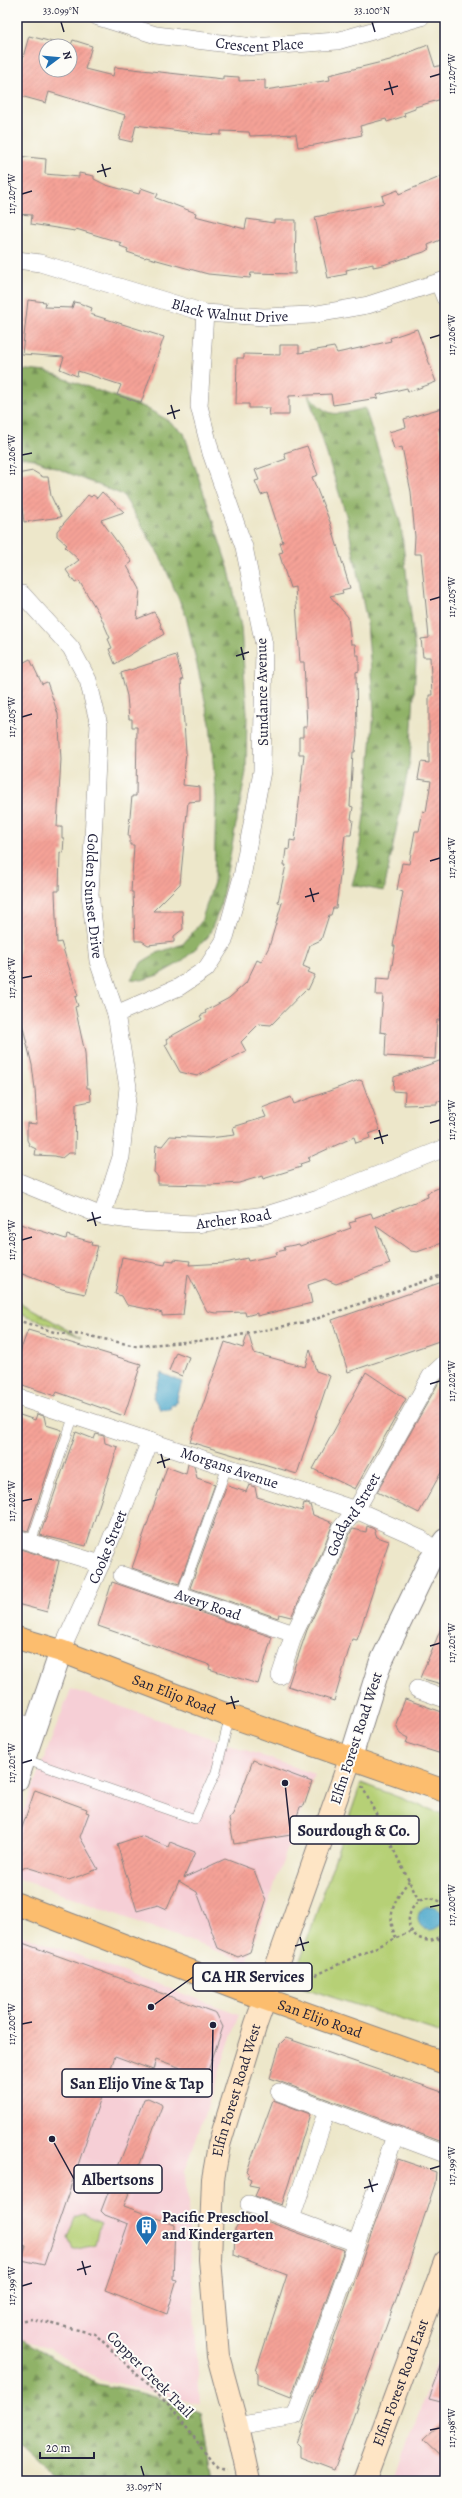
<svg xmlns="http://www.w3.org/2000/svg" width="462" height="2498" viewBox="0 0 462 2498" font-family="Alegreya,serif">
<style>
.built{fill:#f6cfd6}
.grass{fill:url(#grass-tufts);stroke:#6c7958}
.forest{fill:url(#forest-firs);stroke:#596a51}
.park{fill:#b6d076;stroke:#6c7958}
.water{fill:#4da8cb;stroke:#386583}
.building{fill:url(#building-hatch)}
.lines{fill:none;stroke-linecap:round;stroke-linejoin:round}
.service-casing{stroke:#888482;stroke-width:10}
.minor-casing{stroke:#888482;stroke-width:18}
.tertiary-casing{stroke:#888482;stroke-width:24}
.secondary-casing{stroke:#888482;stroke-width:24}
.primary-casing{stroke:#888482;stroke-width:24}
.path{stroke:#888482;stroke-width:2.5;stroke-dasharray:3 3;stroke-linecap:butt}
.service{stroke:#fff;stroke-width:9}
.minor{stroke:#fff;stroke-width:17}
.tertiary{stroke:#fff;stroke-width:22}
.secondary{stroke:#fee5c5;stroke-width:22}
.primary{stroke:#fcbd6e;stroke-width:22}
.ticks{fill:none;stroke:#22223b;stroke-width:1.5}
.labels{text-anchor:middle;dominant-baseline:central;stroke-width:4;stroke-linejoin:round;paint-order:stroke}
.street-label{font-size:15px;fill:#22223b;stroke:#fdfcf7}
.poi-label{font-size:15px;font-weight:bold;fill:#22223b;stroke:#fdfcf7;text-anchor:start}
.leader{fill:none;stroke:#22223b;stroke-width:1.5}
.callout-dot{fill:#22223b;stroke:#fdfcf7;stroke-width:1.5}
.callout{fill:#fdfcf7;stroke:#22223b;stroke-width:1.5}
.callout-label{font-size:16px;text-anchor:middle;font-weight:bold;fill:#22223b}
.neatline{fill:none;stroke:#22223b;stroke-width:1.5}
.ticks-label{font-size:10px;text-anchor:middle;fill:#22223b}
</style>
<defs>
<pattern id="grass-tufts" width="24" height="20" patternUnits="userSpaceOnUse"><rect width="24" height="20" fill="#b6d076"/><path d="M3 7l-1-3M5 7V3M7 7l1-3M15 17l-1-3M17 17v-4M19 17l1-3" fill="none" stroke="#9cb267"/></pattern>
<pattern id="forest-firs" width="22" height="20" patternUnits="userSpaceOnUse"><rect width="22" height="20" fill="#90b267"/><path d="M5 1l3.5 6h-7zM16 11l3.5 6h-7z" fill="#759056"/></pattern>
<pattern id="building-hatch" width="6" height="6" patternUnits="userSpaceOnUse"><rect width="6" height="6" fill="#f5a297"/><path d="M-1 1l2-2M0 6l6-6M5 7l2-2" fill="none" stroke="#d28b83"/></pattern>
</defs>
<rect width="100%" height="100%" fill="#fdfcf7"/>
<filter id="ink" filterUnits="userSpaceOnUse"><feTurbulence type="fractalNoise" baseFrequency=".025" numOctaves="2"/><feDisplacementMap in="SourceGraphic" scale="8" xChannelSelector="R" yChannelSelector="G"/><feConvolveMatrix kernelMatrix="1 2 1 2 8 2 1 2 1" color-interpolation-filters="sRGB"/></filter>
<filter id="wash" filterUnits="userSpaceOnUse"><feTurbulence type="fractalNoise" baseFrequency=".012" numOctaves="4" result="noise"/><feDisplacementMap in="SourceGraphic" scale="16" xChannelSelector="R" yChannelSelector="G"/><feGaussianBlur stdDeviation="0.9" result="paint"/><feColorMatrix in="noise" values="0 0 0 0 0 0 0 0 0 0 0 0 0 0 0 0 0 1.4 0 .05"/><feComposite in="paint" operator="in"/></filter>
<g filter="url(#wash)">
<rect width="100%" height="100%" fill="#ede7ca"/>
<g class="built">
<path d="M71,1689L314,1774L247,1962L17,1878V1828Z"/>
<path d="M17,1933L239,2014L185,2171L200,2403L100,2380L50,2349L17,2337Z"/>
<path d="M445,2338V2481H395Z"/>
</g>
<path class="grass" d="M17,1301L81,1337L17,1312Z"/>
<g class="forest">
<path d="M17,369L46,372L144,407L164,418L184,433L229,570L241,627L247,713L246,772L220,908L208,937L181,962L158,975L142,980L131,979L142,962L157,953L183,944L201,922L214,882L216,798L210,723L186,616L161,558L123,495L34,459L17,456Z"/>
<path d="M308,394C330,420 335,415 365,408L401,525L416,661L410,760L384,891L352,885L357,867L367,794L374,710L367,623L346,515Z"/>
<path d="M20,2338L97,2384L145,2394L201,2411L212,2481H60L23,2447L17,2445V2339Z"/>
</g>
<g class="park">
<path d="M361,1783L445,1815V2034L292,1984Z"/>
<path d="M84,2215L102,2223L98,2230L95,2245L73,2250L68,2238L76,2218Z"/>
</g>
<g class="water">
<path d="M161,1373L182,1382L175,1405H171L170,1409H160L153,1397Z"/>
<circle cx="430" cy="1918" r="12"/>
</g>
<g id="blocks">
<g class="building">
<path d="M29,36L68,46H46V70H70V47L73,40L92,46L85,69L113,76L115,67L223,79V76L239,77V81L265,80V90L330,80L329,75L390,60L428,45L435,67L445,64V98L415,107V109L404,113L405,116L387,122L386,119L360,126L362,135L315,145L298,147L296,134L250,136L249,132L221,131V135L202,134L136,125L132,142L119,139L125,115L49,92L46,103L17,95V78Z"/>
<path d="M17,156L46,159L45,174L79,177V173L94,176V179L106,185L139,194L141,188L158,194L156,198L196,213L195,216L245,229L247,219L274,223V220H296L295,274L251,273L250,278L208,274L146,257L145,258L127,252L128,249L120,246L122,243L76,229L75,231L31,224L32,215L17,214Z"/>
<path d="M445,175V238L428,245L429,249L424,252L383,265L373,267V264L346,270L347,274L328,278L315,217L384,203L382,196L398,190L399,194Z"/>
<path d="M28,300L46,302L45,307L72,308L74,302L79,303L92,308L90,314L164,337L141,403L117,395L121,385L118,384L78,371L77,376L60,369L64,357L22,354Z"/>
<path d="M417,329L436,382L408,392L407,388L377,395L378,398L333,405L331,394L289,396V415H269L270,408H249V404H236L237,358H244V354L280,355V345H299V353L334,347L337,353L391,341L390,338Z"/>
<path d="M445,407V427L439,428L445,458V971L440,1020H437L435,1059L385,1056L386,1033L380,1032L383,995H376L377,978L390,979L395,946H393L403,892L397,890L402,863L409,864L415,831H419L423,811L426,812L431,781L418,779L421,762L429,763V695H432L430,657H423L421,639L429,638L421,554H414L415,537L411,492L402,447L394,449L389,432L406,427L404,419Z"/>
<path d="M307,446L318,475L312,477L330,522L350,588L342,590L343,593L330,596L348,617L351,644H355L356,655H359V671L356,672L357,735L355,752H353L350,806L353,807L351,819L353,820L351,835H345L336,908H333L331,915H329L321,940L310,945L303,966L310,969L308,972L315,975L308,990L306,989L271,1025L259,1024L241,1042L246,1051L197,1076L180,1072L165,1045L168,1043L166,1039L202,1019L200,1016L206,1013L205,1011L229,998L246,983L257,960L261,962L269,947L282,903L278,902L286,865H284L286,849L289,850L290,840L295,841L304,754H299V737H303V727H307L304,662H300L295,587L290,588L279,553L283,552L280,543L283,542L267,493L261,495L255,481L259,480L255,470L286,459L284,453Z"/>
<path d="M33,471L43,477H48L51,496L61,517L24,522L17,474Z"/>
<path d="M102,492L124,512L101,520L132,562L127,566L140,589L137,619L154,612L161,624L160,625L164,634L115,664L109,649L112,648L108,639L110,638L100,615L79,581L75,583L66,570L79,560L65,547L67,545L57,536V531L88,495L91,497L93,495L97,498Z"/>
<path d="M176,655L183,680H181L186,752L183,785L200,787V801L188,802L180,884L153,911H182L183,929L174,936V942L148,945L142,941H135L133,892H131L134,845H130V836H128L132,796H136L137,727H132V719H129L127,696L121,673Z"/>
<path d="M30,659L42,684L47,682L58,714L61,759L57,827H62V838H64L63,853L60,852L59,891H55L57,943L61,942L78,996L75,997L78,1006L75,1007L85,1053L87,1088H90L91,1101L76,1104L75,1153H68L62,1158L55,1156L35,1155L36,1149L30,1146L27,1140V1123L37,1124L35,1089L32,1065L20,1015L17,1016V954L19,953L17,920V666Z"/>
<path d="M442,1060L441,1081L445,1082V1102L437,1101V1104L404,1105L405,1092L393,1091L394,1077Z"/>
<path d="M359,1080L362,1081L380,1130L369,1134L370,1138L356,1143L354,1137L308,1158L309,1161L300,1164L301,1167L263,1179L262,1176L239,1183L211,1185L158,1184V1177L154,1172L156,1145L162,1146L170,1136L209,1138L235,1135L233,1127L266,1117L262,1108L291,1097L294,1104Z"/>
<path d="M445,1185V1242L417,1252L411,1251L376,1226L390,1264L336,1284L325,1279L308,1285L312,1303L257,1316V1313L246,1316L245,1312L215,1313L207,1311L188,1274L183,1315L162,1316V1313L153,1310L127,1305L122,1296L115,1294L122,1257L165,1265L166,1260L174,1261V1259L190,1261L189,1265L225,1263L247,1258L248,1261L277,1255L276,1252L285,1250L284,1247L299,1244L300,1246L351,1228L349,1223L356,1221L355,1218L371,1213L373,1218L428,1197L427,1193Z"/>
<path d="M17,1223L66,1239L67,1235L92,1242L91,1245L98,1246L85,1294L62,1289L17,1272Z"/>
<path d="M445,1281V1339L348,1372L332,1320Z"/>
<path d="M28,1330L141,1364L124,1416L57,1392L55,1396L17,1383V1360Z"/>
<path d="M248,1332L254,1353L305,1367L310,1349L316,1371L330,1376L297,1474L190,1442L225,1342L243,1348Z"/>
<path d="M176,1352L189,1357L182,1376L169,1371Z"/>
<path d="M366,1372L406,1399L355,1489L313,1469Z"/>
<path d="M445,1377V1465L419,1513L377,1492L439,1382Z"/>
<path d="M17,1414L35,1420L37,1414L44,1416L46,1425L62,1430L28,1531L17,1528Z"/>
<path d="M76,1432L94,1439L96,1434L104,1436L105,1443L118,1447L86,1546L40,1535Z"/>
<path d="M188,1464L194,1466L197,1478L215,1484L179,1584L132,1568L167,1467L186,1474Z"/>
<path d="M249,1485L255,1487L257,1497L302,1511L304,1503L310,1505L313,1515L333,1523L320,1557L291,1617L279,1614L278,1618L190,1588L226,1488L228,1486L246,1492Z"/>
<path d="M367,1526L374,1529L377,1537L389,1541L357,1640L352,1639L334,1701L288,1686L307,1630L338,1565L350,1533L353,1529L366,1532Z"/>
<path d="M17,1548L59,1561L47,1612L17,1604Z"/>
<path d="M112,1582L272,1637L258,1684L209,1669L210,1665L98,1626Z"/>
<path d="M445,1619V1685L420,1678Z"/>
<path d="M405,1699L445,1713V1755L406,1743L408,1738L400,1734L396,1724Z"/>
<path d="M253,1760L312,1782L304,1806L300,1807L291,1835L234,1844L229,1819L233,1814Z"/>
<path d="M35,1790L87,1809L86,1812L89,1813L80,1837L98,1869L69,1880L26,1867L17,1871V1842Z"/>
<path d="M141,1836L168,1847L170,1842L195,1852L184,1878L225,1859L254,1870L266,1901L250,1952L238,1957L218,1948L197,1892L179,1881L167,1909L158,1905L137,1911L117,1844Z"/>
<path d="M17,1941L216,2013L223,2027L206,2077L156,2059L153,2070L115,2056L44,2265L22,2260L26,2246L17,2244Z"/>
<path d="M286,2038L445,2093V2143L270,2078L280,2044Z"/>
<path d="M148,2098L161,2104L162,2106L124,2206L175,2225L173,2279L177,2280L167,2314L105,2290L128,2224L105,2215L101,2211L144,2099Z"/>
<path d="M273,2100L310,2114L282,2205L255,2196L259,2187L249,2185L251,2179L247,2177L249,2173L247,2171Z"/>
<path d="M398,2159L436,2172L435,2184L406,2272L334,2470L300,2457V2446L297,2443Z"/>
<path d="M245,2213L344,2250L291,2397L258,2384V2373L256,2371L287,2275L234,2255L235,2229Z"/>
<path d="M443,2361H445V2403L429,2399Z"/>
<path d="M445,2419V2461L423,2440Z"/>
</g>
</g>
</g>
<g filter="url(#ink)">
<use href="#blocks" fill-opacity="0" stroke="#888482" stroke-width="1"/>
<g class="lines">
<defs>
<g id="service">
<path d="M31,1542L74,1415"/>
<path d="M181,1595L227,1467"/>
<path d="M24,1759L195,1819L216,1772L230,1716"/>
</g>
<g id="minor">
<path id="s1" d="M98,17L156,35L253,47L337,41L421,17"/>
<path id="s2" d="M17,260L40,263L205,313L264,317L311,315L368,305L445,280"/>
<path d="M439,283L445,298"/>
<path id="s3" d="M22,594L71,648L88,680L99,725L90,894L98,961L116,1014L128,1087L121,1157L102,1216"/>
<path d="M116,1014L179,987L206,969L224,941L242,877L262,771L264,645L244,547L211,453L199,406L205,313"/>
<path id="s4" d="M17,1181L102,1216L144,1222L196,1224L266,1215L317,1199L445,1148"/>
<path id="s5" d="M17,1397L356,1510L421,1539L436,1551"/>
<path d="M17,1538L101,1564"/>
<path id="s6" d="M122,1575L294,1634"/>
<path id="s7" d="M61,1651L101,1564L150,1441"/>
<path id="s8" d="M280,1676L294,1634L329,1561L341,1528L356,1510L431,1376L445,1363"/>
<path d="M417,1689L445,1699"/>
<path d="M17,1722L35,1727"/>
<path d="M279,2092L445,2154"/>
<path d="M327,2110L291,2219L356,2243"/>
<path d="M249,2204L291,2219"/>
<path d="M237,2426L295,2416L395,2136"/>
</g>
<g id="tertiary">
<path d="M351,1757L380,1664L429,1562L445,1540"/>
<path d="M17,1780L61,1651"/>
</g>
<g id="secondary">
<path id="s9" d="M249,2481L237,2426L218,2356L210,2259L213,2179L219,2145L256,2024L351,1757"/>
<path id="s10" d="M364,2481L445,2262"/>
</g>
<g id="primary">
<path id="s11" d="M17,1638L61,1651L230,1716L445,1791"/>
<path id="s12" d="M17,1904L240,1990L445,2063"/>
</g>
</defs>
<use href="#service" class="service-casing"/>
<use href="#minor" class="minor-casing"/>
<use href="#tertiary" class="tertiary-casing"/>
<use href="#secondary" class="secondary-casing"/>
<use href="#primary" class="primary-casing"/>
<g class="path">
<path d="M17,1320L57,1333L85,1335L136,1346L220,1339L310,1321L445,1274"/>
<path d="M362,1786L419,1901"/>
<path d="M445,1905C415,1880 392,1932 425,1940C433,1942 439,1938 445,1933"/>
<path d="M396,1938C386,1916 394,1899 409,1881"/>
<path d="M439,1938L445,1951"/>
<path d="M293,1985L412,1931"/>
<path d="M17,2321L32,2319L95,2334L170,2406L216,2466L226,2470"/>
</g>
<use href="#service" class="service"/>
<use href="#minor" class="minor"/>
<use href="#tertiary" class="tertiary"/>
<use href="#secondary" class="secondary"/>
<use href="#primary" class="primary"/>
</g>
</g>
<path class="ticks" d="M61,22L64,32M372,22L375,32M430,77L440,74M389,81L393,95M384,90L398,86M102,164L106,177M97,172L111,168M22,194L32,191M430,338L440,335M171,405L175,419M167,414L180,410M22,455L32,453M430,600L440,597M241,647L244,660M236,656L249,652M22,717L32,714M430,861L440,858M310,888L314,902M305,897L319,893M22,978L32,976M430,1123L440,1120M379,1130L383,1144M374,1139L388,1135M92,1212L96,1226M87,1221L101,1217M22,1240L32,1237M430,1384L440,1381M161,1454L165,1468M157,1463L170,1459M22,1501L32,1499M430,1646L440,1643M231,1696L235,1709M226,1704L239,1701M22,1763L32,1760M430,1907L440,1905M300,1937L304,1951M295,1946L309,1942M22,2024L32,2022M430,2169L440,2166M369,2179L373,2192M364,2188L378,2184M82,2261L86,2275M77,2270L91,2266M22,2286L32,2283M430,2430L440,2428M141,2466L144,2476"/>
<defs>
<symbol id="building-pin" viewBox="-11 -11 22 30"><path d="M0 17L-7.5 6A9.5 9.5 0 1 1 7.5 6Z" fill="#1f6fb2" stroke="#fdfcf7"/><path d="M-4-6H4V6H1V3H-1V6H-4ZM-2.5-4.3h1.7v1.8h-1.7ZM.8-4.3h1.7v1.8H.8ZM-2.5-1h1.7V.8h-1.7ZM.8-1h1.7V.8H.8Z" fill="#fff"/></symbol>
</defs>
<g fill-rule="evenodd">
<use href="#building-pin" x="134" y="2214" width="25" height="34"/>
</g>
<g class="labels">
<g class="street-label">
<text stroke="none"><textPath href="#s1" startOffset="165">Crescent Place</textPath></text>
<text stroke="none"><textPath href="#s2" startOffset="220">Black Walnut Drive</textPath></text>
<text transform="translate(262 692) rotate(-91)">Sundance Avenue</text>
<text stroke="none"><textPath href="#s3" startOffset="327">Golden Sunset Drive</textPath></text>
<text stroke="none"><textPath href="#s4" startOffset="224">Archer Road</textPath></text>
<text stroke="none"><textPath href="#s5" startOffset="224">Morgans Avenue</textPath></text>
<text stroke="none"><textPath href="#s8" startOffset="178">Goddard Street</textPath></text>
<text stroke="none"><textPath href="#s7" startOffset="114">Cooke Street</textPath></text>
<text stroke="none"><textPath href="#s6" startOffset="91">Avery Road</textPath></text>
<text stroke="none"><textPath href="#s11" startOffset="167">San Elijo Road</textPath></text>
<text transform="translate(356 1738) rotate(-72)">Elfin Forest Road West</text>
<text stroke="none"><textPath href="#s12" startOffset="324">San Elijo Road</textPath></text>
<text stroke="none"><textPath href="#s9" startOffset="398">Elfin Forest Road West</textPath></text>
<text transform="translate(150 2374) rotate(45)">Copper Creek Trail</text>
<text stroke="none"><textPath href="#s10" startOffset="105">Elfin Forest Road East</textPath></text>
</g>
<g class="poi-label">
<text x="162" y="2217">Pacific Preschool<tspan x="162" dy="17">and Kindergarten</tspan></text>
</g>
</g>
<path class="leader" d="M285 1783L290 1830M151 2007L193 1977M213 2025L212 2083M52 2139L74 2179"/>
<g class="callout-dot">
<circle cx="285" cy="1783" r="4"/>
<circle cx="151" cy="2007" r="4"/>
<circle cx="213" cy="2025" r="4"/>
<circle cx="52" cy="2139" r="4"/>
</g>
<g class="callout">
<rect x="290" y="1816" width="129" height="28" rx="4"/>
<rect x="193" y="1963" width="119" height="28" rx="4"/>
<rect x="62" y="2069" width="150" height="28" rx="4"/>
<rect x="74" y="2165" width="88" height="28" rx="4"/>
</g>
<g class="callout-label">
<text x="354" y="1836">Sourdough &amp; Co.</text>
<text x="253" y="1982">CA HR Services</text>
<text x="137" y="2089">San Elijo Vine &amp; Tap</text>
<text x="118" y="2185">Albertsons</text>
</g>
<rect width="462" height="2498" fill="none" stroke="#fdfcf7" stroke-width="44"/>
<g transform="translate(58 58) rotate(74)"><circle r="19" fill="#fdfcf7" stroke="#a5a5ac"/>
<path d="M0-3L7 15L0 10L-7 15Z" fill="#1f6fb2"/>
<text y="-6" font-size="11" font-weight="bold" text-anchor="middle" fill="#22223b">N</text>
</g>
<path d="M40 2452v6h54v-6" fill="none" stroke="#22223b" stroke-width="2"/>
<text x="46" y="2452" font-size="12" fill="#22223b" stroke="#fdfcf7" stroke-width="3" paint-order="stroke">20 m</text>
<rect x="22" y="22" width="418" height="2454" class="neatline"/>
<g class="ticks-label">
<text x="61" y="14">33.099°N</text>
<text x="372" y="14">33.100°N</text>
<text transform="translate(451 74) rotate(-90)" y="4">117.207°W</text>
<text transform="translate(11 194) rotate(-90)" y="4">117.207°W</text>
<text transform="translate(451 335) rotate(-90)" y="4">117.206°W</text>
<text transform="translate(11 455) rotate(-90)" y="4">117.206°W</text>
<text transform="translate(451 597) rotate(-90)" y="4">117.205°W</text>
<text transform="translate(11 717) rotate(-90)" y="4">117.205°W</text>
<text transform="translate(451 858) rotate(-90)" y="4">117.204°W</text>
<text transform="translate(11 978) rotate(-90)" y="4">117.204°W</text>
<text transform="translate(451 1120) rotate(-90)" y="4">117.203°W</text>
<text transform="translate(11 1240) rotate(-90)" y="4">117.203°W</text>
<text transform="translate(451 1381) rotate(-90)" y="4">117.202°W</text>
<text transform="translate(11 1501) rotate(-90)" y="4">117.202°W</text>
<text transform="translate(451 1643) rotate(-90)" y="4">117.201°W</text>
<text transform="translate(11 1763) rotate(-90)" y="4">117.201°W</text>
<text transform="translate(451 1905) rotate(-90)" y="4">117.200°W</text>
<text transform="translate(11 2024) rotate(-90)" y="4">117.200°W</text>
<text transform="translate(451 2166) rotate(-90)" y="4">117.199°W</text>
<text transform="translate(11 2286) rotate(-90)" y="4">117.199°W</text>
<text transform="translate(451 2428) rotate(-90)" y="4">117.198°W</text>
<text x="144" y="2490">33.097°N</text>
</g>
</svg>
